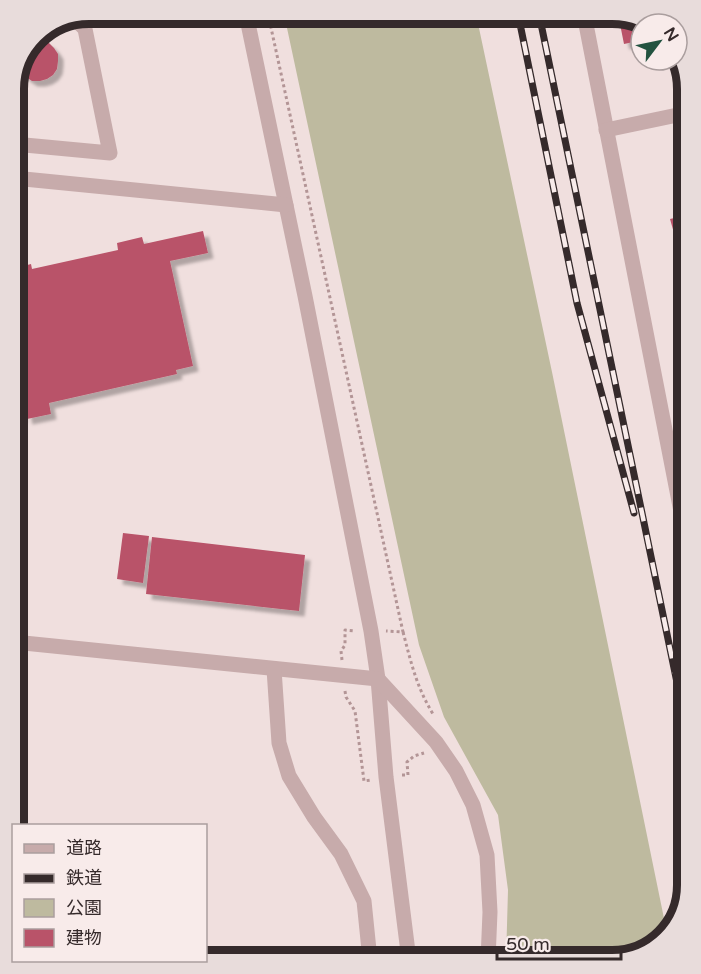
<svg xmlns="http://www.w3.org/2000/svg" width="701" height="974" viewBox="0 0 701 974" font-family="'Varela Round','Noto Sans JP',sans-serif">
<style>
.green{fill:#beba9f}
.building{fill:#b95369;filter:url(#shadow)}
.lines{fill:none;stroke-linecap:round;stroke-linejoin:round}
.path{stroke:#b39596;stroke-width:3;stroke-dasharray:3 3;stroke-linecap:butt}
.minor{stroke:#c7abab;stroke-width:15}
.rail-casing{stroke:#352a2b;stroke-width:7}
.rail{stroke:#f8ebea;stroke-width:4.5;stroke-dasharray:14;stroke-linecap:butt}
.rim{fill:none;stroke:#352a2b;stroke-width:8}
</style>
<defs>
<filter id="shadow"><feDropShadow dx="5.5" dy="5.5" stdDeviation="1.5" flood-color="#0004"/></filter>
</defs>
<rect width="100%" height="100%" fill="#f0dfde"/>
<path class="green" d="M284,14H476L552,372L667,933L650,950L612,960H506L508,890L498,815L444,717L419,645Z"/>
<g class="building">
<path d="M618,14L649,23L641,24V51L638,41L624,44Z"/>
<path d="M36,39L42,40L49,43L54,48L58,54V61L57,69L53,75L47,79L40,81H32L26,77L20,71Z"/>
<path d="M687,215V230L674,233L670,219Z"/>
<path d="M203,231L208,253L170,261L193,366L176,370L177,374L49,403L51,414L27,419L14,361V286L20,284L16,268L31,264L32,269L118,250L117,243L142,237L144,244Z"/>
<path d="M687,236V260L682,261L678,238Z"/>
<path d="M687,263V280L682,281L679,264Z"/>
<path d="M687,311V326L686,327L682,312Z"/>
<path d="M16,392L22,417L14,419V393Z"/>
<path d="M123,533L149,536L143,583L117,579Z"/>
<path d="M152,537L305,555L299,611L146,594Z"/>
</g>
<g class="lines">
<g class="path">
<path d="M268,14L403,632L386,631"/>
<path d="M403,632C411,662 416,686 433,714"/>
<path d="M342,660L341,651L345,645V630L355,631"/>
<path d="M345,691L346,697L355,711L364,781L371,780"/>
<path d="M402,775H408L407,762L414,756L424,753"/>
</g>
<g class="minor">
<path d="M246,14L305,296L371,631L378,679L386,777L409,960"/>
<path d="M584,14L683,522"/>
<path d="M606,130L687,113"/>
<path d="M14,144L110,153L85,29L75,19"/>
<path d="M14,178L286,205"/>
<path d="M14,585L21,643"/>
<path d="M14,642L378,679L436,742L456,771L473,805L487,855L490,912L488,960"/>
<path d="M274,669L279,743L289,776L314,817L341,854L364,901L370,960"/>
</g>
<defs>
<g id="rail">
<path d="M518,14L577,303L634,513"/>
<path d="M539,14L687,731"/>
</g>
</defs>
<use href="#rail" class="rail-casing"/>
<use href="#rail" class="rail"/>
</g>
<path d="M0 0H701V974H0ZM89 24H612A65 65 0 0 1 677 89V885A65 65 0 0 1 612 950H89A65 65 0 0 1 24 885V89A65 65 0 0 1 89 24Z" fill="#e8dcdb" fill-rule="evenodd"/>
<path class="rim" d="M89 24H612A65 65 0 0 1 677 89V885A65 65 0 0 1 612 950H89A65 65 0 0 1 24 885V89A65 65 0 0 1 89 24Z"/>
<rect x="12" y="824" width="195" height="138" fill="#f8ebea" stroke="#aa9e9e" stroke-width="1.5"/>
<rect x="24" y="844" width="30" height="9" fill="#c7abab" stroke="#aa9e9e" stroke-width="1.5"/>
<text x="66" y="854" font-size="18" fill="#352a2b">道路</text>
<rect x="24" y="874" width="30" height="9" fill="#352a2b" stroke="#aa9e9e" stroke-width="1.5"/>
<text x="66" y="884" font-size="18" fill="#352a2b">鉄道</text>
<rect x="24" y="899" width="30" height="18" fill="#beba9f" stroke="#aa9e9e" stroke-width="1.5"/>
<text x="66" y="914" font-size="18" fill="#352a2b">公園</text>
<rect x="24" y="929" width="30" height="18" fill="#b95369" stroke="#aa9e9e" stroke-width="1.5"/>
<text x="66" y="944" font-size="18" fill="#352a2b">建物</text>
<g transform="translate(659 42) rotate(58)"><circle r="28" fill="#f8ebea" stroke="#aa9e9e" stroke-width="1.5"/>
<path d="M0-4.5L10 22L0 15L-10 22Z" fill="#235340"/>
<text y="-9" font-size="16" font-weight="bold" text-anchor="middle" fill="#352a2b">N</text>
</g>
<path d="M497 950v9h124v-9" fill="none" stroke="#352a2b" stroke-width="3"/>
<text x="506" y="950" font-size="18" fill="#352a2b" stroke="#f8ebea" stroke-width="4.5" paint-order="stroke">50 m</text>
</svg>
